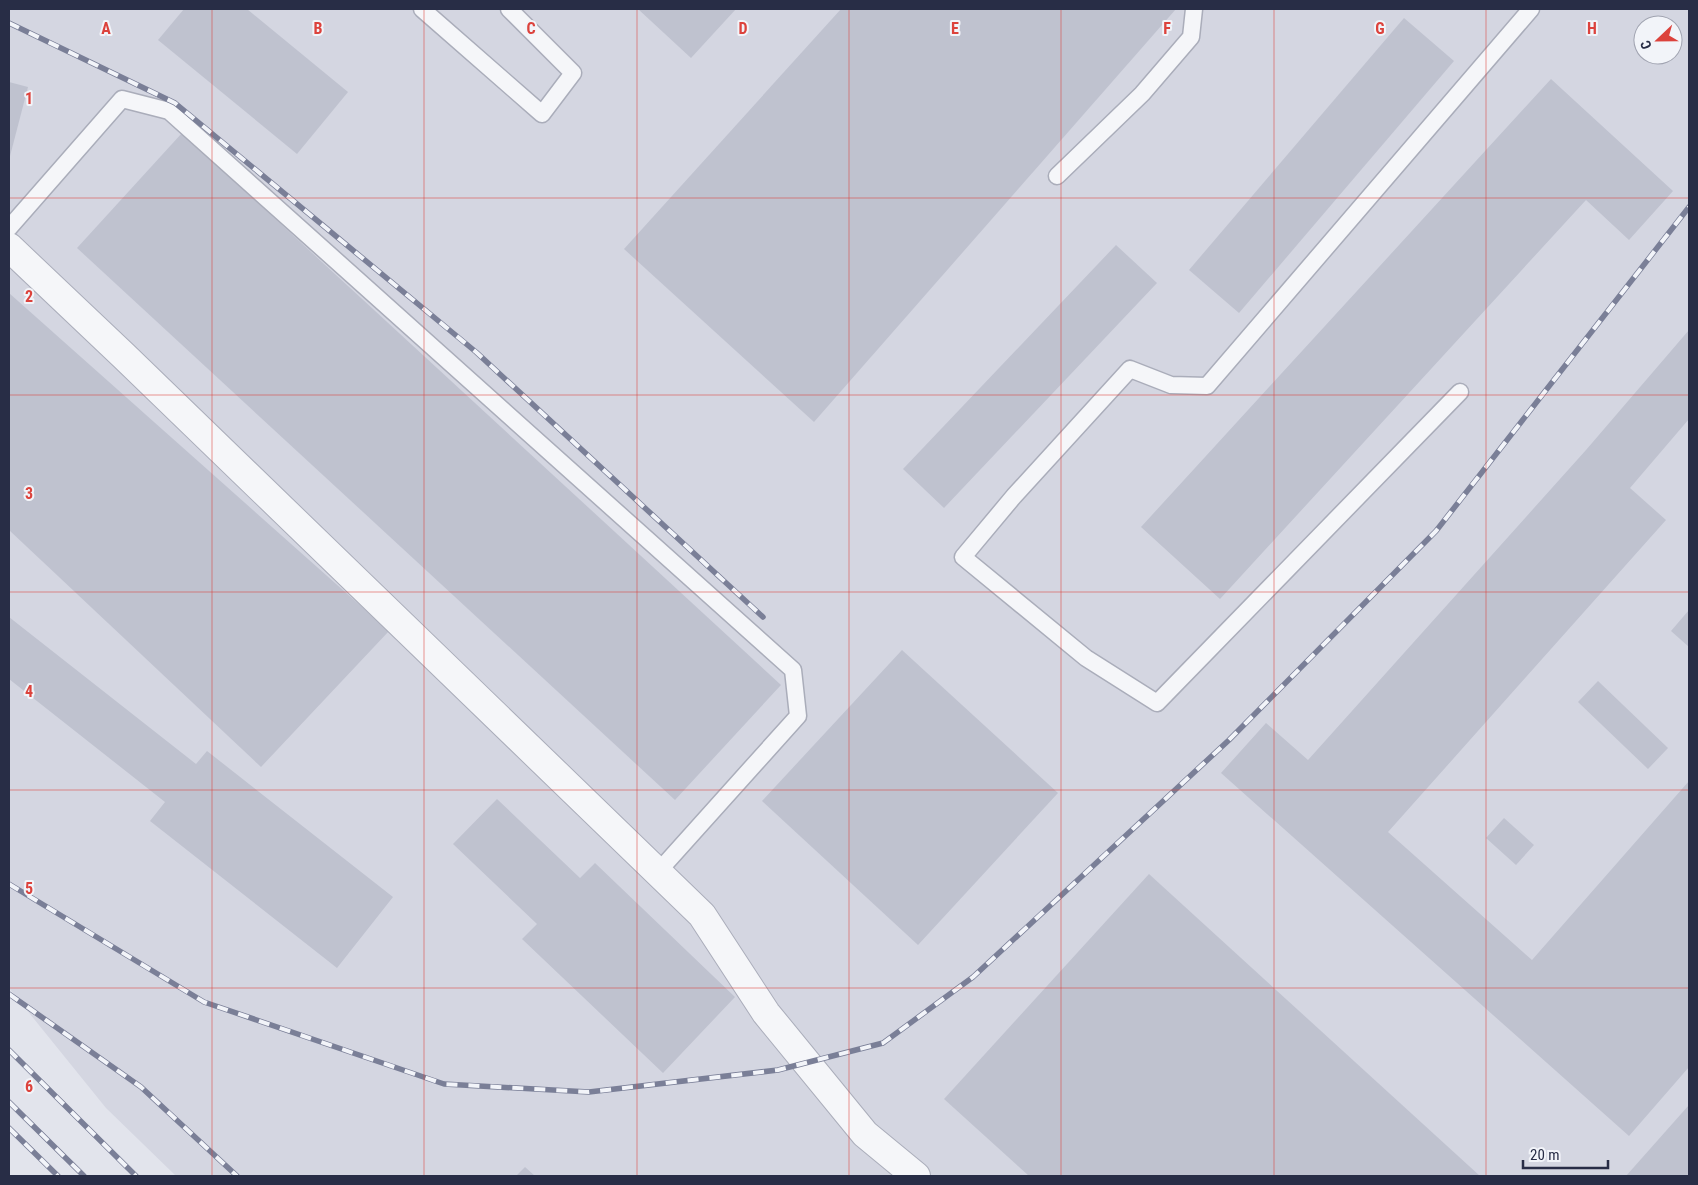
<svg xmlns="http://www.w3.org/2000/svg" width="1698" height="1185" viewBox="0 0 1698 1185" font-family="'Roboto Condensed',sans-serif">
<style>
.built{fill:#d4d6e1;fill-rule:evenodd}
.building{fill:#bfc2cf}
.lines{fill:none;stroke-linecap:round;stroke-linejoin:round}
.lane-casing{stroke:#aaadba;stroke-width:19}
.street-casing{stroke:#aaadba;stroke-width:30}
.lane{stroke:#f5f6f9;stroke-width:16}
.street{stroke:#f5f6f9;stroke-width:28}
.rail-casing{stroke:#7a7f97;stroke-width:5.5}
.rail{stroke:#f2f4f9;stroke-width:4;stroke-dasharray:11;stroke-linecap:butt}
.grid{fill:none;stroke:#dc423c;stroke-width:1;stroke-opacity:0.55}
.grid-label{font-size:16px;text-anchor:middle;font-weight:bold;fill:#dc423c;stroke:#f2f4f9;stroke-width:4;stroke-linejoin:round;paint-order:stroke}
</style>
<rect width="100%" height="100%" fill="#e2e4ec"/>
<path class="built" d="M9,9H1689V1176H176L106,1108L9,988ZM1643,25H1673V55H1643Z"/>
<g class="building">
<path d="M184,9H247L348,92L297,154L158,40Z"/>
<path d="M638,9H736L691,58Z"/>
<path d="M841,9H1176L814,422L624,249Z"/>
<path d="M1404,18L1454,61L1239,313L1189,270Z"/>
<path d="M1551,79L1673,191L1629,240L1586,200L1220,599L1141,527Z"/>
<path d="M9,82L28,87L9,160Z"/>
<path d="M182,133L781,685L675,800L77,248Z"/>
<path d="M1116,245L1157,283L944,508L903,469Z"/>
<path d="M9,293L389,631L261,767L9,530Z"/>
<path d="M1689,330V419L1630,488L1666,520L1388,832L1532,960L1689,781V1067L1629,1136L1221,773L1266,723L1308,760L1586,450Z"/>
<path d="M1689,610V647L1671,631Z"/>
<path d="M9,617L196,764L207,751L393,897L337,968L150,821L165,802L9,679Z"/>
<path d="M902,650L1058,793L918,945L762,801Z"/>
<path d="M1598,681L1668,748L1648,769L1578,702Z"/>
<path d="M497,799L580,878L595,863L735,997L663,1073L522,939L537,924L453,844Z"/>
<path d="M1504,818L1534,845L1516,865L1486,838Z"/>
<path d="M1149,874L1480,1176H1029L944,1099Z"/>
<path d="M1689,1105V1176H1626Z"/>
<path d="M525,1167L535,1176H516Z"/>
</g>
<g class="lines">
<defs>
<g id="lane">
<path d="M422,9L542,114L573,73L509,9"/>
<path d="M1057,176L1142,94L1191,37L1194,9"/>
<path d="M9,228L122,99L169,111L793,670L798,716L657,873"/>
<path d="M1460,392L1157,703L1086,658L963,557L1014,496L1130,369L1171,385L1207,386L1531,9"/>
</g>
<path id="street" d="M9,247L124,356L702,915L766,1013L865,1134L916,1176"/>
</defs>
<use href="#lane" class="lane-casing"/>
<use href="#street" class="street-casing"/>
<use href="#lane" class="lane"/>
<use href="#street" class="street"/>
<defs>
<g id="rail">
<path d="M9,23L175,103L476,352L763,617"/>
<path d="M9,884L204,1002L444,1084L589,1092L778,1070L883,1043L973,977L1229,740L1436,531L1689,207"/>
<path d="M9,994L141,1087L237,1176"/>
<path d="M9,1050L136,1176"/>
<path d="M9,1102L84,1176"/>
<path d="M9,1128L58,1176"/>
</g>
</defs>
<use href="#rail" class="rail-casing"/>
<use href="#rail" class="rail"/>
</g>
<path class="grid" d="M212,9V1176M424,9V1176M637,9V1176M849,9V1176M1061,9V1176M1274,9V1176M1486,9V1176M9,198H1689M9,395H1689M9,592H1689M9,790H1689M9,988H1689"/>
<g class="grid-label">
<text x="106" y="34">A</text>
<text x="318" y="34">B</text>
<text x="531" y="34">C</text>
<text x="743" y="34">D</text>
<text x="955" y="34">E</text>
<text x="1167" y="34">F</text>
<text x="1380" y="34">G</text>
<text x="1592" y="34">H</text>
<text x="29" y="104">1</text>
<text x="29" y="302">2</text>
<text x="29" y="499">3</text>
<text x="29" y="697">4</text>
<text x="29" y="894">5</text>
<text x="29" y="1092">6</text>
</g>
<rect width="1698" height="1185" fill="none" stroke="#282d46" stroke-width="20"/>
<g transform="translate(1658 40) rotate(248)"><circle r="24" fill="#f2f4f9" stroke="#a1a4b1"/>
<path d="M0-4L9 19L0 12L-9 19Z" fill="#dc423c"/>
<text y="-8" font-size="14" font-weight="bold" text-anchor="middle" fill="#282d46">С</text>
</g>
<path d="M1523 1160v8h85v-8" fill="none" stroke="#282d46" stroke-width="2.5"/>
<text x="1530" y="1160" font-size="15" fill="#282d46" stroke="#f2f4f9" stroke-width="4" paint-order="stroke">20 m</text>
</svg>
